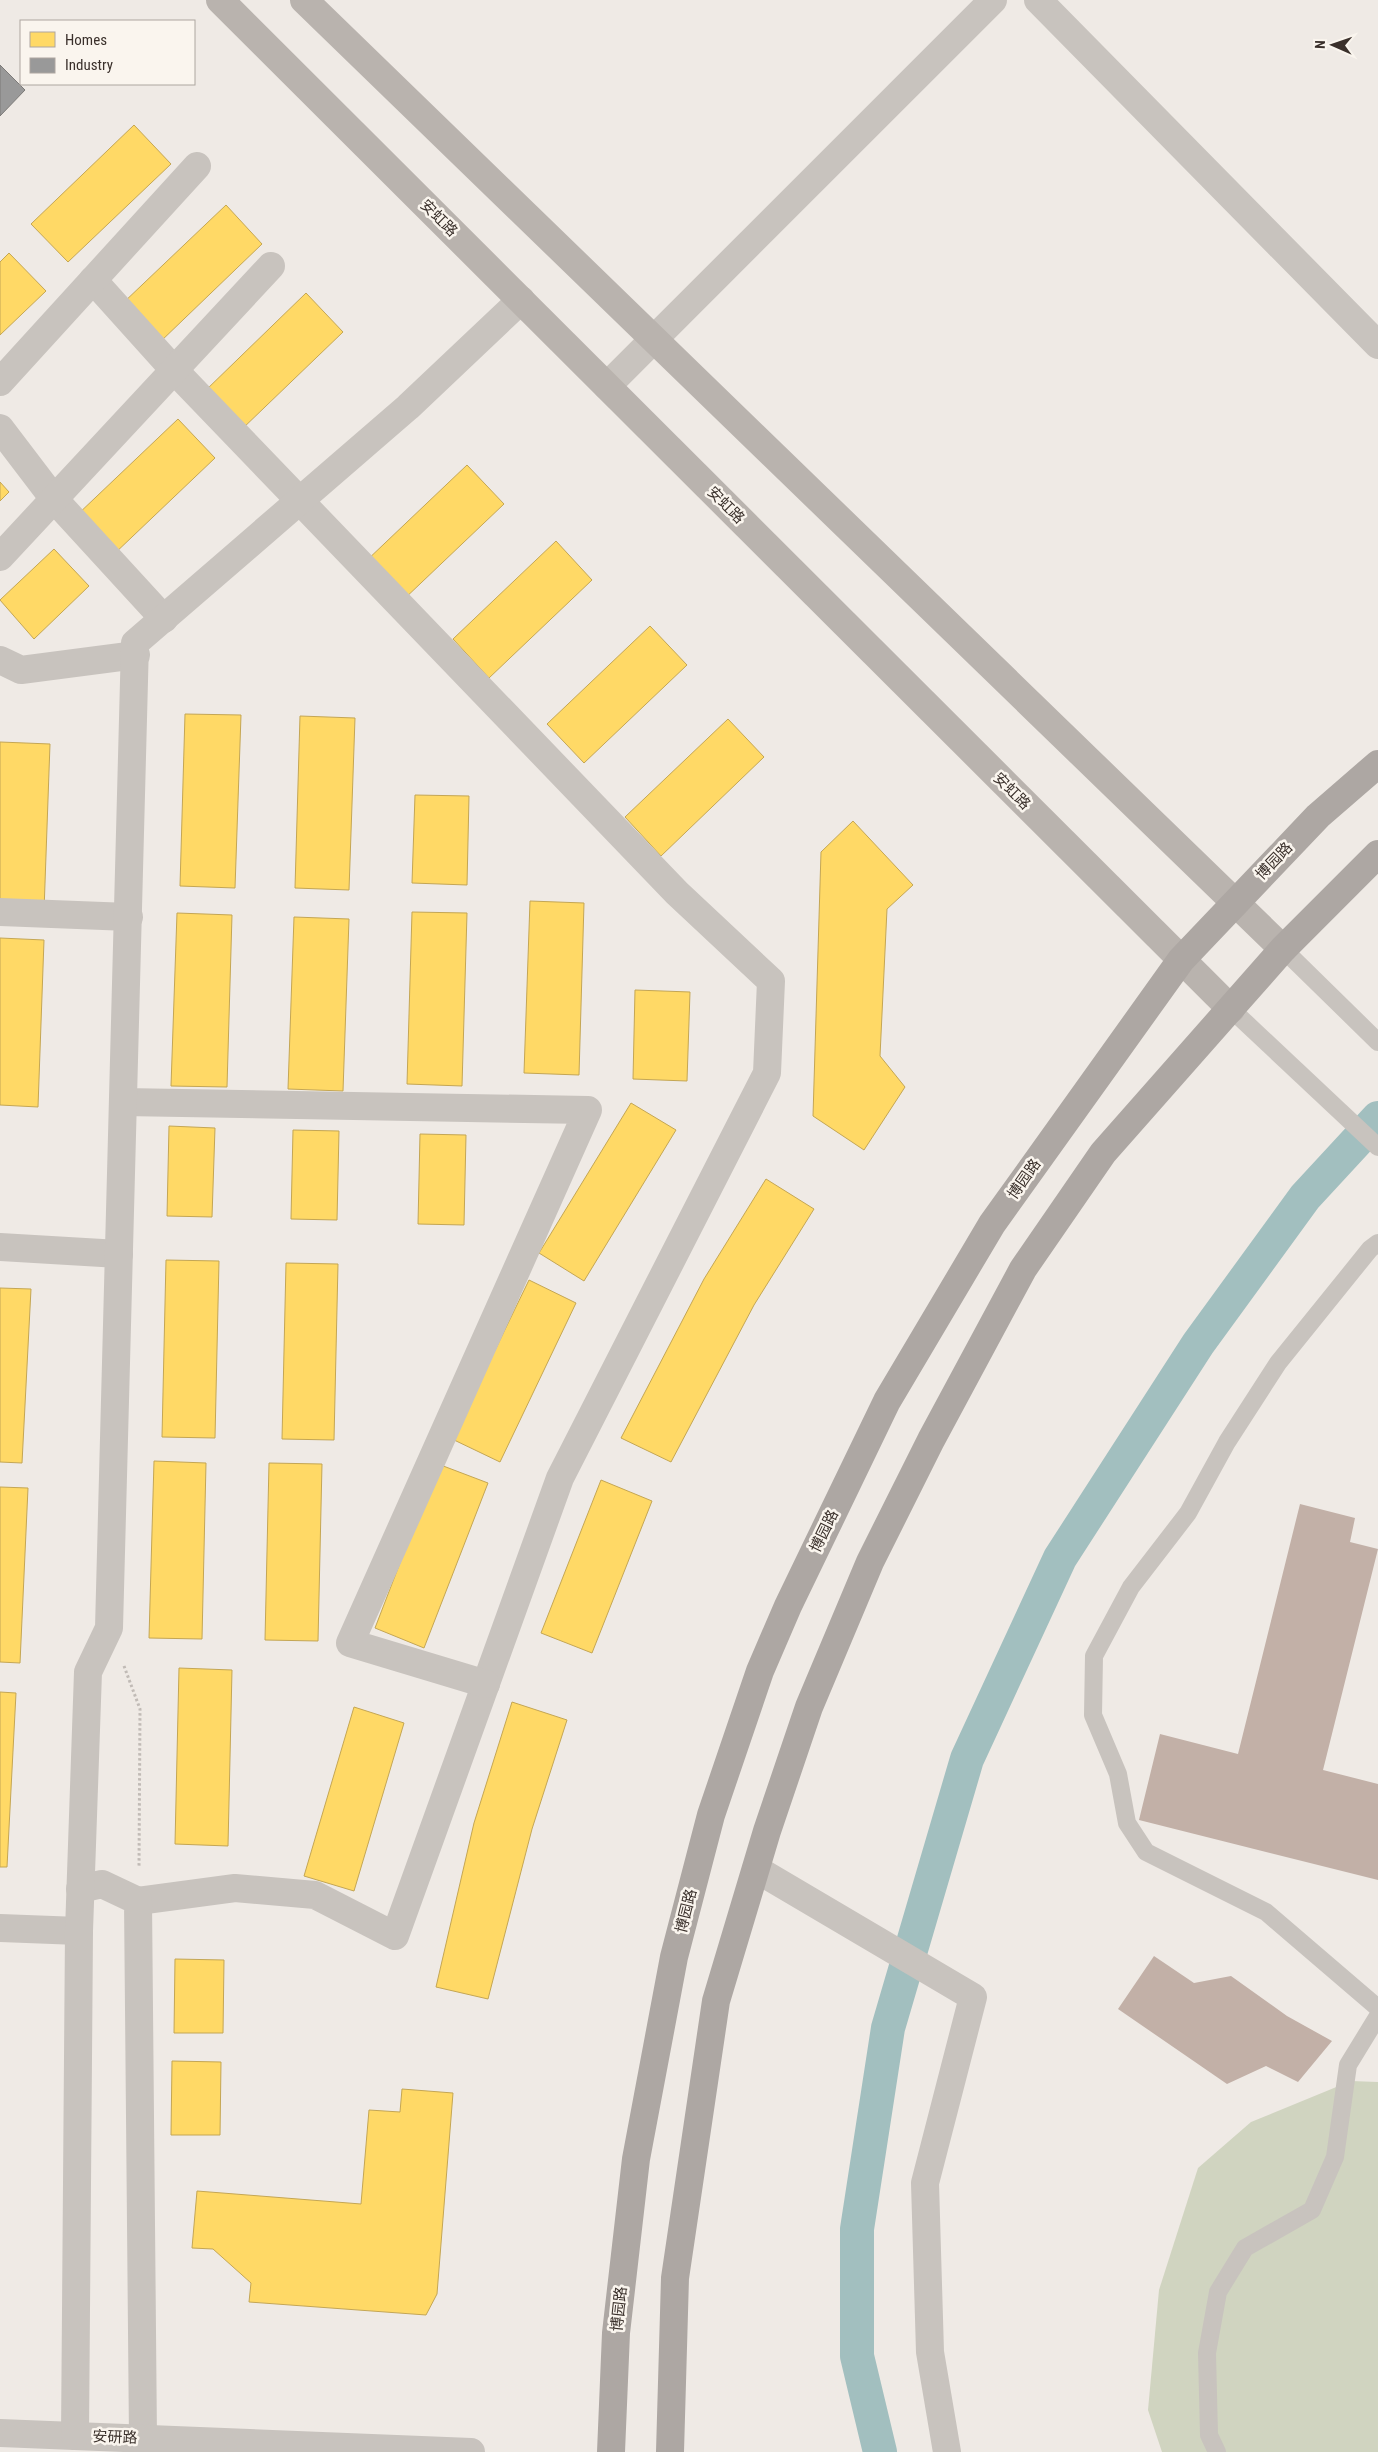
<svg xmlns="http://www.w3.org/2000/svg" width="1378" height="2452" viewBox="0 0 1378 2452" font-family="'Roboto Condensed','Noto Sans SC',sans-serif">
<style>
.green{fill:#d0d4c0}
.homes{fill:#ffd966;stroke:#c4a654}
.industry{fill:#999;stroke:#7c7a78}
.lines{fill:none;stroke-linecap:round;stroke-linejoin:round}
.canal{stroke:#a2bfbf;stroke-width:34}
.building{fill:#c2b0a7}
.path{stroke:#c1bbb6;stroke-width:3;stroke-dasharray:2.5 2.5;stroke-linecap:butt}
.service{stroke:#c8c3be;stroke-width:18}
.minor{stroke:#c8c3be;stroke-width:28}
.secondary{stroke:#b9b3ae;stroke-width:28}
.primary{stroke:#ada7a3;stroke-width:28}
.labels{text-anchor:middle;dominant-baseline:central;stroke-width:5;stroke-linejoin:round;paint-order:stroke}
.street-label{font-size:15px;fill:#3a302b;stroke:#faf5ee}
</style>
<rect width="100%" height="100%" fill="#efeae5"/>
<path class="green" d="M1351,2081L1378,2082V2452H1162L1148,2410L1159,2290L1198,2168L1251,2122Z"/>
<g class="homes">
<path d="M134,125L171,164L68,262L31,224Z"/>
<path d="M226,205L262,244L159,343L122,304Z"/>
<path d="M9,253L46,291L0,335V262Z"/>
<path d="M306,293L343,332L240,431L204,392Z"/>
<path d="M178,419L215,458L112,556L75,517Z"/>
<path d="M467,465L504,504L401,602L364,563Z"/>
<path d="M0,482L9,492L0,501Z"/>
<path d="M556,541L592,580L489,678L453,639Z"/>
<path d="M54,549L89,586L34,639L0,600Z"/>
<path d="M650,626L687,665L584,763L547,724Z"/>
<path d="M185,714L241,715L235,888L180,886Z"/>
<path d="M300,716L355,718L349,890L295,888Z"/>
<path d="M728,719L764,757L661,856L625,817Z"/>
<path d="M0,742L50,744L44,911L0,909Z"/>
<path d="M415,795L469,796L467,885L412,883Z"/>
<path d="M853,821L913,885L887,909L880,1056L905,1087L864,1150L813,1116L821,852Z"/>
<path d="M530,901L584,903L579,1075L524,1073Z"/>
<path d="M412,912L467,913L462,1086L407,1084Z"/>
<path d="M177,913L232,915L227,1087L171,1086Z"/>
<path d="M294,917L349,919L343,1091L288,1089Z"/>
<path d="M0,938L44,940L38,1107L0,1105Z"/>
<path d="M635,990L690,992L687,1081L633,1079Z"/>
<path d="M631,1103L676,1130L584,1281L539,1253Z"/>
<path d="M169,1126L215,1128L212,1217L167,1216Z"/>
<path d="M293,1130L339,1131L337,1220L291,1219Z"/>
<path d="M420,1134L466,1135L464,1225L418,1224Z"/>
<path d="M766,1179L814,1209L754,1305L671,1462L621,1438L704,1279Z"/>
<path d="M166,1260L219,1261L215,1438L162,1437Z"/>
<path d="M286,1263L338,1264L334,1440L282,1439Z"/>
<path d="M529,1280L576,1303L500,1462L452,1439Z"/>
<path d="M0,1288L31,1289L22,1463L0,1462Z"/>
<path d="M154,1461L206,1463L202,1639L149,1638Z"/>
<path d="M269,1463L322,1464L318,1641L265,1640Z"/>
<path d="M438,1464L488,1483L424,1648L375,1628Z"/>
<path d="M601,1480L652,1501L592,1653L541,1633Z"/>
<path d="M0,1487L28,1488L20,1663L0,1662Z"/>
<path d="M179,1668L232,1670L228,1846L175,1844Z"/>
<path d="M0,1692L16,1693L7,1867H0Z"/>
<path d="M512,1702L567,1720L532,1829L488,1999L436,1987L474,1823Z"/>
<path d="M354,1707L404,1723L354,1891L304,1876Z"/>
<path d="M175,1959L224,1960L223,2033H174Z"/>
<path d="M172,2061L221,2062L220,2135H171Z"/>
<path d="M402,2089L453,2093L437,2294L426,2315L249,2302L251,2283L213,2249L192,2248L197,2191L361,2204L369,2110L400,2112Z"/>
</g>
<path class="industry" d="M0,65L25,90L0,116Z"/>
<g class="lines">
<path class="canal" d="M880,2452L857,2356V2229L888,2028L967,1759L1060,1558L1198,1344L1305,1197L1378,1118"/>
</g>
<g class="building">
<path d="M1300,1504L1355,1518L1350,1542L1378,1549L1323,1770L1378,1784V1880L1139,1820L1160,1734L1238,1754Z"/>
<path d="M1154,1956L1194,1983L1231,1976L1287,2016L1332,2041L1298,2082L1266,2066L1227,2084L1118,2009Z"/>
</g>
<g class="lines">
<path class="path" d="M124,1666L140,1709L139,1867"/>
<g class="service">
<path d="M1283,949L1378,1042"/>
<path d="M1231,1009L1378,1147"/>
<path d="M1378,1243L1370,1249L1278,1363L1227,1442L1188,1513L1131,1587L1094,1656L1093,1715L1118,1774L1127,1823L1146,1852L1266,1912L1378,2008"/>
<path d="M1217,2452L1209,2435L1207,2353L1218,2292L1245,2248L1312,2210L1335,2157L1348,2065L1378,2016"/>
</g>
<g class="minor">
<path d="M1038,0L1378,345"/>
<path d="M93,280L174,370L677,893L771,981L767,1073L560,1478L395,1936L315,1895L235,1888L138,1901"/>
<path d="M0,382L197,166"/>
<path d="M607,386L993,0"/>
<path d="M0,428L54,499L164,619"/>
<path d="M0,557L271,266"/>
<path d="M0,660L21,670L136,655"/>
<path d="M0,912L129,917"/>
<path d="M123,1102L588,1110L350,1643L486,1684"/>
<path d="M0,1247L119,1254"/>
<path d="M756,1869L973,1997L925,2183L930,2352L947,2452"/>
<path d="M80,1889L102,1884L138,1901L143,2439"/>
<path d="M0,1928L79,1931"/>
<path d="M0,2433L471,2452"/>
<path d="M75,2436L79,1931L88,1672L109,1628L135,643L408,407L521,300"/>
</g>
<g class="secondary">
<path d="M220,0L1231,1009"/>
<path d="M304,0L1283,949"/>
</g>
<g class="primary">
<path d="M611,2452L616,2333L636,2159L674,1957L711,1815L760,1671L788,1606L887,1401L992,1224L1181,960L1318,816L1378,764"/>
<path d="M670,2452L675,2278L716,2001L767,1831L809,1707L870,1562L931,1440L1023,1269L1103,1153L1283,949L1378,854"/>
</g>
</g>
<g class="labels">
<g class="street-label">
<text transform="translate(439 218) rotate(45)">安虹路</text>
<text transform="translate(726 505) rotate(45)">安虹路</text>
<text transform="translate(1012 791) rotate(45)">安虹路</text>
<text transform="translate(1274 861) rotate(-46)">博园路</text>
<text transform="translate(1024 1179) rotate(-55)">博园路</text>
<text transform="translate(824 1531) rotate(-64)">博园路</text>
<text transform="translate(686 1911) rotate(-76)">博园路</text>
<text transform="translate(619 2309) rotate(-84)">博园路</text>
<text transform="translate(115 2437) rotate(2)">安研路</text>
</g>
</g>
<rect x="20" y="20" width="175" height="65" fill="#faf5ee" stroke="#ada6a0"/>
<rect x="30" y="32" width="25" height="15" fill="#ffd966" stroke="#ada6a0"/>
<text x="65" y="45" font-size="15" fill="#3a302b">Homes</text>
<rect x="30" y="58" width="25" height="15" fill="#999999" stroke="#ada6a0"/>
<text x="65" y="70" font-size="15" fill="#3a302b">Industry</text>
<g transform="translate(1333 45) rotate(272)" stroke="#faf5ee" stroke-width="4" paint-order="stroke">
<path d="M0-4L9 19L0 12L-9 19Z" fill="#3a302b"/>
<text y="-8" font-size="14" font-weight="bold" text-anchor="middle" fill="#3a302b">N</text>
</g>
</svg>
